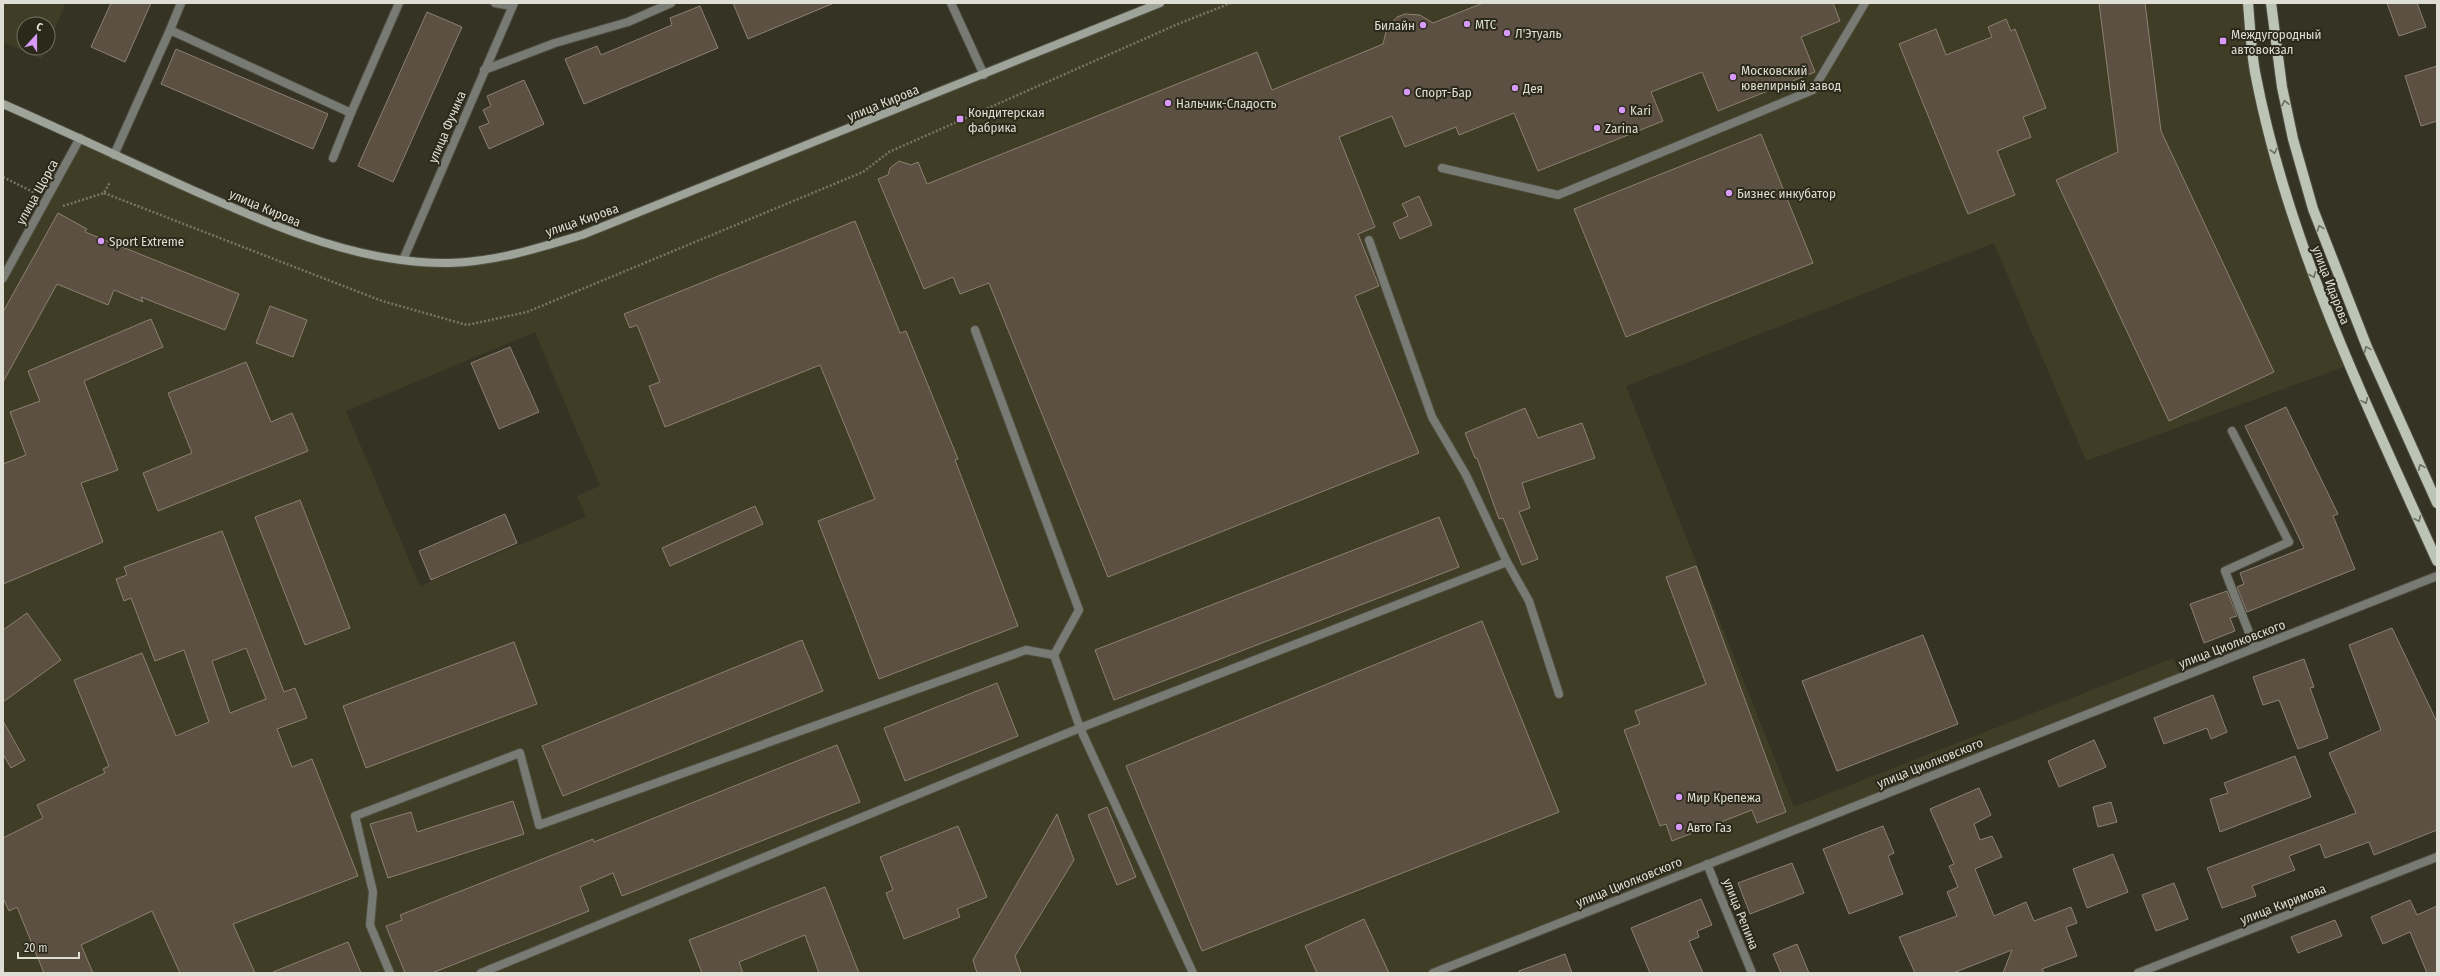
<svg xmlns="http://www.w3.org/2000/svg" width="2440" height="976" viewBox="0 0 2440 976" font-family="'Fira Sans Condensed',sans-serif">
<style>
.built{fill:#403d26;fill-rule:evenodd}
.building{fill:#5c5042;stroke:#8c8071;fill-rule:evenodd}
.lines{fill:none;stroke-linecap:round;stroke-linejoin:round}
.service-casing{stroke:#504e40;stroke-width:10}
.minor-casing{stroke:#504e40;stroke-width:10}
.tertiary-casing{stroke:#504e40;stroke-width:10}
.secondary-casing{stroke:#504e40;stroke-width:10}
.primary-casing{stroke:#504e40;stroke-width:12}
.path{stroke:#777568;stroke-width:2.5;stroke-dasharray:2 2;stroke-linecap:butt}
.service{stroke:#777b74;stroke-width:8}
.minor{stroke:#777b74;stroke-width:8}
.tertiary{stroke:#777b74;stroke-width:8}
.secondary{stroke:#9ea499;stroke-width:8}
.primary{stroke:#bbc4b5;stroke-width:10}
.oneway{stroke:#6c6f60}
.poi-dot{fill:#d89af8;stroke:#2b291a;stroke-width:1.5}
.labels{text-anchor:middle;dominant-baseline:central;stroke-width:4;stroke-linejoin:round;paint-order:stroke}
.poi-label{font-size:13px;fill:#dfded4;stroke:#2b291a;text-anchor:start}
.street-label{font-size:13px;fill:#dfded4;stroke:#2b291a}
</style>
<rect width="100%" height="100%" fill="#353324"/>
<g class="built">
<path d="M3,3H66L48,45V24H24V48H47L42,59L3,42Z"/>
<path d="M1160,3H2248L2255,71L2284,193L2349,365L2086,461L1994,243L1626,386L1794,807L2173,658L2181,677L1433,973H3V278L80,138L287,232L403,260H484L582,235ZM535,332L600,486L577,496L586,517L420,586L346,411Z"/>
</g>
<g class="building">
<path d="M111,3H151L125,62L91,47Z"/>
<path d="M733,3H834L748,39Z"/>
<path d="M1483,3H1833L1840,21L1801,37L1815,72L1718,111L1702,72L1651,92L1663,121L1538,171L1514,113L1459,135L1456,127L1405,147L1392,116L1339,137L1375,227L1358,234L1379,286L1355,296L1419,453L1108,577L989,283L960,294L953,277L924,289L878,179L888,175L890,168L899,161L911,165L918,162L927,184L1257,52L1272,90L1383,44L1387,28L1397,17L1405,14L1420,15L1433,23Z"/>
<path d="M2099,3H2145L2161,131L2274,372L2169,421L2056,180L2118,152Z"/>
<path d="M2387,3H2417L2426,27L2399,36Z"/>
<path d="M700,6L718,48L584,104L565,59L597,46L601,55L672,25L670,18Z"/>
<path d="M427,12L462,27L393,182L358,166Z"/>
<path d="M2006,19L2011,31L2015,29L2046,108L2023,117L2031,137L1997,151L2015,195L1968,214L1899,44L1936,29L1946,55L1992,37L1988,27Z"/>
<path d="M176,49L328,114L313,149L161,84Z"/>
<path d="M2437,66V121L2421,126L2405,76Z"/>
<path d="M524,80L544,124L489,149L479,127L489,123L483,110L491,106L487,96Z"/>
<path d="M1761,134L1813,263L1626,337L1574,209Z"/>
<path d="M1419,196L1432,225L1400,239L1393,223L1408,216L1402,204Z"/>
<path d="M58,213L87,229L85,232L239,294L225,330L141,297L143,302L114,290L108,305L57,284L3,382V312Z"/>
<path d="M855,221L900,333L906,331L958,459L955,460L1018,626L879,679L818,521L875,499L820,365L665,427L649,386L660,382L637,325L630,328L624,314Z"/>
<path d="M270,306L307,320L293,357L256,343Z"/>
<path d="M151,319L163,347L84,381L118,470L81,483L103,542L3,584V464L26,455L10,412L40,401L28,371Z"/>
<path d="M510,347L539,412L499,429L471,363Z"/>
<path d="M246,362L271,422L292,413L308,451L158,511L143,473L192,453L168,393Z"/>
<path d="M2286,407L2338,514L2333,516L2355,569L2247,612L2237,587L2244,584L2240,573L2304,548L2245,426Z"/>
<path d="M1525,408L1538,438L1582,423L1595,458L1522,483L1530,508L1519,512L1538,559L1522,565L1503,518L1499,519L1477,458H1475L1465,433Z"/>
<path d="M300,500L350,628L305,645L255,517Z"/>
<path d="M755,506L763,524L670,566L662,548Z"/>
<path d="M505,514L517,543L431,580L419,551Z"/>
<path d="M1439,517L1459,567L1114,700L1095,650Z"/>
<path d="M222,531L284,692L295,688L307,718L277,729L292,767L312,759L358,876L233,924L255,973H180L152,911L81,945L93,973H44L17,907L9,911L3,898V838L43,818L37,805L105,773L103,769L109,766L74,680L142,653L176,736L209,722L184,650L155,661L131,598L124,601L116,579L127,575L124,567ZM246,648L266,699L230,713L212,661Z"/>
<path d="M1696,566L1786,812L1757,823L1752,810L1672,841L1666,824L1660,826L1624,730L1640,724L1635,711L1706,684L1666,577Z"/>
<path d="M2227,591L2237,616L2230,618L2235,631L2204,643L2190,604Z"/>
<path d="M27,613L61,660L3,702V630Z"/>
<path d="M1482,621L1559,812L1202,951L1126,766Z"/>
<path d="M2392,628L2437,722V830L2374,855L2369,842L2325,858L2320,844L2289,856L2295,870L2252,886L2256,896L2222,908L2207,868L2356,813L2329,753L2381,730L2349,645Z"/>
<path d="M1923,635L1958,724L1837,771L1802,681Z"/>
<path d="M802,640L823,691L563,796L542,746Z"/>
<path d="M514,642L537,704L366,768L343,706Z"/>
<path d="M2304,659L2314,687L2310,688L2328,738L2298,749L2279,700L2263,705L2253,677Z"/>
<path d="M997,683L1018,736L905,781L884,728Z"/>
<path d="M2213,695L2227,732L2211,739L2207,728L2164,744L2154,718Z"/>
<path d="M3,721L25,760L11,768L3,754Z"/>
<path d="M2094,740L2106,767L2059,787L2048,761Z"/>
<path d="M837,745L860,802L622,896L613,873L580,887L589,911L432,973H405L386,926L402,920L400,915L593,839L594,842Z"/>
<path d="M2295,756L2311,797L2220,832L2210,799L2228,793L2224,783Z"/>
<path d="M1979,788L1991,815L1974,824L1980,840L1992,836L2002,857L1975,869L1994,916L2026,902L2034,921L2071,907L2077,923L2066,927L2077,956L2042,969L2044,973H2003L2012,950L1953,973H1915L1899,937L1957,916L1947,892L1958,887L1949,866L1954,864L1930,809Z"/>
<path d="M513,801L524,834L388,878L370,824L411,812L417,832Z"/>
<path d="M2111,802L2117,822L2098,827L2093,807Z"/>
<path d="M1107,807L1136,877L1117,885L1088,815Z"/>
<path d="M1057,814L1074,860L1015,956L1021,973H977L973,960Z"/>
<path d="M958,826L987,897L957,909L960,917L904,939L886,893L893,890L880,857Z"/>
<path d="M1883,826L1894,853L1888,856L1903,894L1849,914L1823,849Z"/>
<path d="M2113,854L2128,892L2087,908L2073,869Z"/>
<path d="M1792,863L1804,893L1750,914L1738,883Z"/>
<path d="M2174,883L2188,919L2156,931L2142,895Z"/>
<path d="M825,887L859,973H819L805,935L739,962L743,973H702L689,940Z"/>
<path d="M1701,899L1712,925L1697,931L1699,937L1689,941L1703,973H1650L1631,928Z"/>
<path d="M2410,900L2417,915L2437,906V973H2427L2410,932L2383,944L2371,917Z"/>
<path d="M1364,919L1389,973H1317L1305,946Z"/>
<path d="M2335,920L2342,936L2298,953L2291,937Z"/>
<path d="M348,942L361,973H273V972Z"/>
<path d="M1797,944L1809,973H1781L1773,954Z"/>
<path d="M1565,954L1572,973H1519V971Z"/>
</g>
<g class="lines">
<defs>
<g id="service">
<path d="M495,3L512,6"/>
<path d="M951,3L984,75"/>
<path d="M170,30L181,3"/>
<path d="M484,70L555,43L628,22L671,3"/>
<path d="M114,155L170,30L351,113L399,3"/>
<path d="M333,158L351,113"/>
<path d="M1442,168L1558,195L1813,90L1865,3"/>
<path d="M1369,240L1432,417L1466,475L1507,562"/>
<path d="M975,330L1079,610L1054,655L1080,728L1193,973"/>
<path d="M2232,431L2289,542L2225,571L2255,648"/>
<path d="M390,973L370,925L373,892L355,816L520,753L539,825L1026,650L1054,655"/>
<path d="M481,973L1080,728L1507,562L1529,601L1559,694"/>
</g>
<g id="minor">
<path d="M403,260L514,3"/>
<path d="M1707,864L1752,973"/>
<path d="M1433,973L2437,576"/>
<path d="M2138,973L2437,857"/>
</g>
<path id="tertiary" d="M3,278L80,138"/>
<path id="secondary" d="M3,104C69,133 134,164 199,193C279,228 360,264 449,263C495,262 539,248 582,235L1160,3"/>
<g id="primary">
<path d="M2248,3C2250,26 2251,50 2255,72C2288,245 2366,403 2437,561"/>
<path d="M2271,3L2282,87L2293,139L2313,209L2367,347L2437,503"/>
</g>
</defs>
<use href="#service" class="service-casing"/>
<use href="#minor" class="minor-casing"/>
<use href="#tertiary" class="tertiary-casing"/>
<use href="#secondary" class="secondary-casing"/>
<use href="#primary" class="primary-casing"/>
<g class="path">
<path d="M3,177L35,193"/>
<path d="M104,193L382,301L467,325L527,312L863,172L889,152L1178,24L1231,3"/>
<path d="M63,206L104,193L110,182"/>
</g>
<use href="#service" class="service"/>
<use href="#minor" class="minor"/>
<use href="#tertiary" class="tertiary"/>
<use href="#secondary" class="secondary"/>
<use href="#primary" class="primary"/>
</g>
<defs><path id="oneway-chevron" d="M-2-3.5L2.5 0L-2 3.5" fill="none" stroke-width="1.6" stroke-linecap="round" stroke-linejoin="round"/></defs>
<g class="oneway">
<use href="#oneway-chevron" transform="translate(2285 103) rotate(-102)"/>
<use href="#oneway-chevron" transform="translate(2274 151) rotate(77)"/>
<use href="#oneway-chevron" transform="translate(2320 228) rotate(-110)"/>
<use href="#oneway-chevron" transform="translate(2313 275) rotate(68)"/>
<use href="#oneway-chevron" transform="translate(2367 349) rotate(-114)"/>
<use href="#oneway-chevron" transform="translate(2365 401) rotate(66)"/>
<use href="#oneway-chevron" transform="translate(2421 467) rotate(-114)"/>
<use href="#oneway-chevron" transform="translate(2418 519) rotate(66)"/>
</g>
<g class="poi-dot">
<circle cx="1467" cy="24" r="4"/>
<circle cx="1423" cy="25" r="4"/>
<circle cx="1507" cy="33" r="4"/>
<rect x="2219" y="37" width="8" height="8" rx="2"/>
<circle cx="1733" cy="77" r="4"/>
<circle cx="1515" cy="88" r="4"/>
<circle cx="1407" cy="92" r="4"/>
<circle cx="1168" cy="103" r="4"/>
<circle cx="1622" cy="110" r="4"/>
<rect x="956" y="115" width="8" height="8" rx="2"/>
<circle cx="1597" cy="128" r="4"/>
<circle cx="1729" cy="193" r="4"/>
<circle cx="101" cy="241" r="4"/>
<circle cx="1679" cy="797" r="4"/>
<circle cx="1679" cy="827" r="4"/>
</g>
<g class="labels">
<g class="poi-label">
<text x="1475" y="24">МТС</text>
<text x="1415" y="25" text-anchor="end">Билайн</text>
<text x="1515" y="33">Л'Этуаль</text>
<text x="2231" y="34">Междугородный<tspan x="2231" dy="15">автовокзал</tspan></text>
<text x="1741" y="70">Московский<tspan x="1741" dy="15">ювелирный завод</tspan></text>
<text x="1523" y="88">Дея</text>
<text x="1415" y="92">Спорт-Бар</text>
<text x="1176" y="103">Нальчик-Сладость</text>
<text x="1630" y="110">Kari</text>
<text x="968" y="112">Кондитерская<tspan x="968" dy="15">фабрика</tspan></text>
<text x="1605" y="128">Zarina</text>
<text x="1737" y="193">Бизнес инкубатор</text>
<text x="109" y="241">Sport Extreme</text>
<text x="1687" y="797">Мир Крепежа</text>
<text x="1687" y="827">Авто Газ</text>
</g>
<g class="street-label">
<text transform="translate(883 103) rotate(-22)">улица Кирова</text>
<text transform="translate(447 127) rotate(-67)">улица Фучика</text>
<text transform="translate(37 192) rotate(-61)">улица Щорса</text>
<text transform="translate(265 208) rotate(23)">улица Кирова</text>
<text transform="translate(582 220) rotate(-19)">улица Кирова</text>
<text transform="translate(2331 285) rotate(69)">улица Идарова</text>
<text transform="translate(2232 644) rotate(-21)">улица Циолковского</text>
<text transform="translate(1930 763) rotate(-22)">улица Циолковского</text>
<text transform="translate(1629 882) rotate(-22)">улица Циолковского</text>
<text transform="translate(2283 904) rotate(-21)">улица Киримова</text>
<text transform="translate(1741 914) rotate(68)">улица Репина</text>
</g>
</g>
<rect width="2440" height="976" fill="none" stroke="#dfded4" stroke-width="8"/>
<g transform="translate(36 36) rotate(21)"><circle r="19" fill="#2b291a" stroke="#737164"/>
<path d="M0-3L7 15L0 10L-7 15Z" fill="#d89af8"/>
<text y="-6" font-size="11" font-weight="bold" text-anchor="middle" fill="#dfded4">С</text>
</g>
<path d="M18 952v6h61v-6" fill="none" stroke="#dfded4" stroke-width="2"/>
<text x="24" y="952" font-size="12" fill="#dfded4" stroke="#2b291a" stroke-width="3" paint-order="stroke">20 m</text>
</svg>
